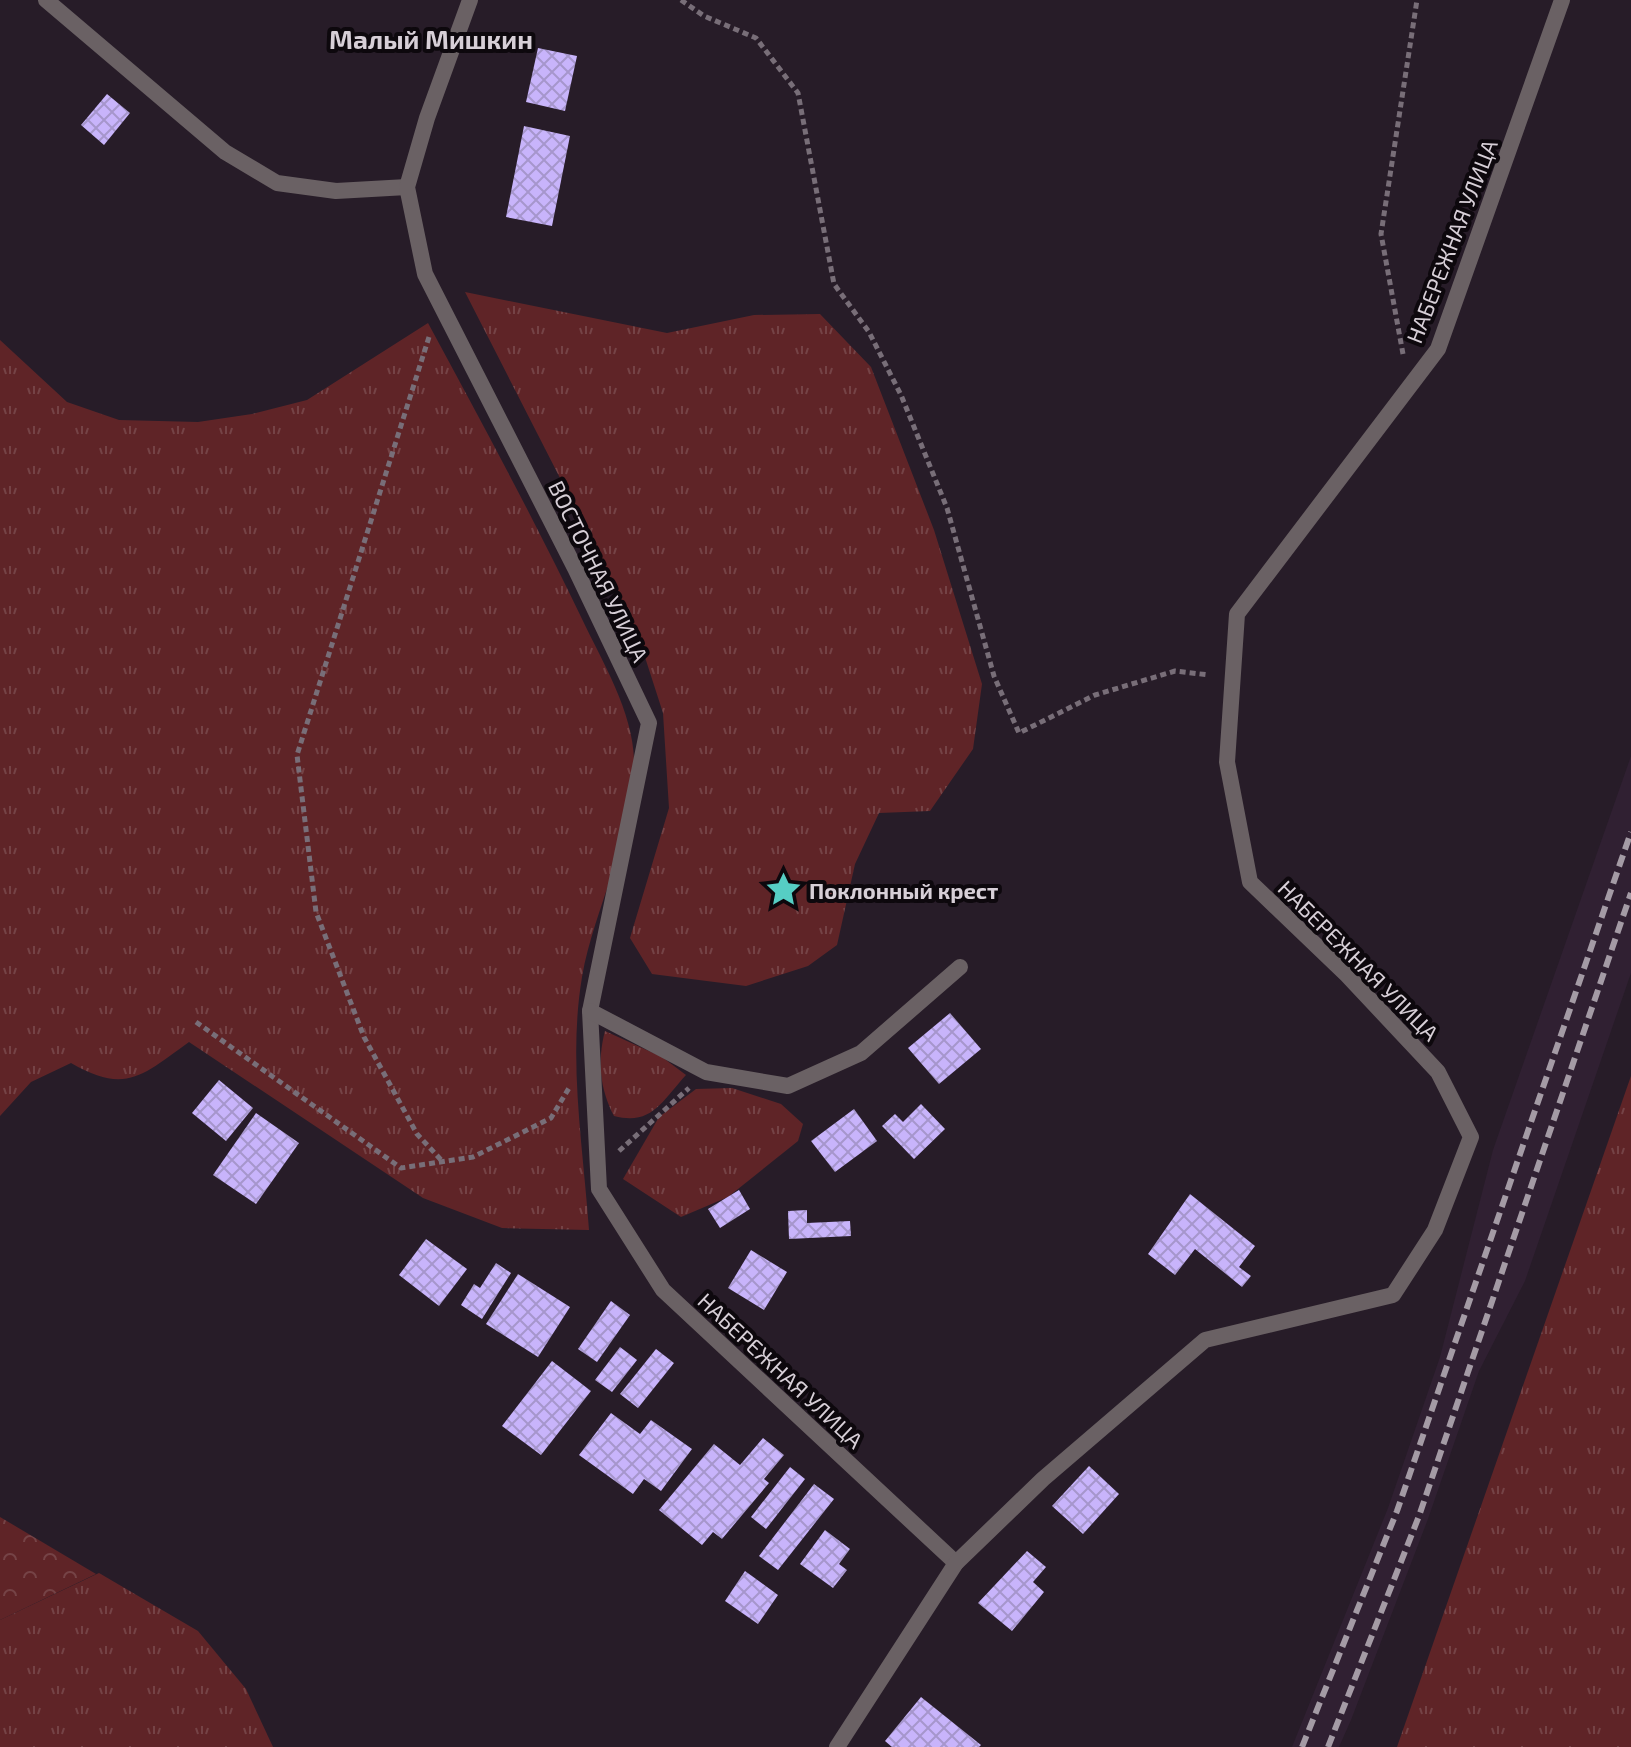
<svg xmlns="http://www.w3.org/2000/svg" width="1631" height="1747" viewBox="0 0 1631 1747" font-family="'Exo 2',sans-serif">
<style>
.built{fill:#302032}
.grass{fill:url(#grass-tufts)}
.forest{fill:url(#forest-crowns)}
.building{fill:url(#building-cross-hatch)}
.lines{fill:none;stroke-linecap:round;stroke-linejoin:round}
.path{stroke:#786e78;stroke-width:5;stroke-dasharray:6 4;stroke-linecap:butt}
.street{stroke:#6a6164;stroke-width:16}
.rail{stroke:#a49ba5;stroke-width:6;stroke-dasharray:12 6;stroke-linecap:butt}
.labels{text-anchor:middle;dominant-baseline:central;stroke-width:8;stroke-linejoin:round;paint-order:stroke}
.street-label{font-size:22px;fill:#d7cfd7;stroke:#0d080d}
.poi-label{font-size:22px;font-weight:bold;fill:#d7cfd7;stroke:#0d080d;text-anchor:start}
.quarter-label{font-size:26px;font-weight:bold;fill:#d7cfd7;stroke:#0d080d}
</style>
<defs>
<pattern id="grass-tufts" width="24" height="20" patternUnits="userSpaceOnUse" patternTransform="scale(2)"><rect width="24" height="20" fill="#5f2427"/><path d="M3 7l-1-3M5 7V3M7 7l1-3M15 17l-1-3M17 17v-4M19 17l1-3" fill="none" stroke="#754346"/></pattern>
<pattern id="forest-crowns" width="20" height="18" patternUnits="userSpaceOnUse" patternTransform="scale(2)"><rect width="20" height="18" fill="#5f2427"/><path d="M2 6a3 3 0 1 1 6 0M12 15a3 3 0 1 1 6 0" fill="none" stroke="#754346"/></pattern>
<pattern id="building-cross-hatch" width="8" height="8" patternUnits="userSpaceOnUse" patternTransform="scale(2)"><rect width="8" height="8" fill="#c8b4fb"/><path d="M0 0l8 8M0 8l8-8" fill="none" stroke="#a696cc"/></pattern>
</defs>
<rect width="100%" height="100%" fill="#271c28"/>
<path class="built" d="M1631,756V973L1525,1281L1479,1371L1428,1519L1351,1720L1339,1747H1292L1388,1508L1440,1357L1493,1150Z"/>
<g class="grass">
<path d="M465,292L667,333L754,315L820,314L871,367L934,530L982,684L973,749L930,811L879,813L855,864L837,945L808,966L746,986L652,974L630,938L669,808L663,713L643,651L605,566Z"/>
<path d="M428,323C481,421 534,519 582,619C602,661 633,712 634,760C636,835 595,904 582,977C568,1060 583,1146 589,1230L502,1228L423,1198L189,1042C143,1075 126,1095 71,1063L31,1082L0,1116V340L67,402L119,420L198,422L252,414L307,400Z"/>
<path d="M605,1031L662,1057L686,1075C662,1101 652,1126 614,1116C600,1089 597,1061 605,1031Z"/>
<path d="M1631,1076V1747H1397Z"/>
<path d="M732,1088L781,1104L803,1124L798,1141L728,1197L681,1217L623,1179L659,1117L696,1089Z"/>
<path d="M99,1573L198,1631L246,1689L273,1747H0V1620Z"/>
</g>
<path class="forest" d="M0,1517L96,1574L0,1620Z"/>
<g class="building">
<path d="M538,48L577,56L565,111L526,102Z"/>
<path d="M107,94L130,113L104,145L81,125Z"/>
<path d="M524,126L570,136L552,226L506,217Z"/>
<path d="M950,1013L981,1049L939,1084L908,1048Z"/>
<path d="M219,1080L253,1108L226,1141L192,1113Z"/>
<path d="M921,1104L945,1129L914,1159L882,1126L895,1114L903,1122Z"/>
<path d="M854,1109L877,1141L835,1172L811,1141Z"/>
<path d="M256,1113L299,1143L256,1204L213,1175Z"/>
<path d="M739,1190L750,1209L720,1228L708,1209Z"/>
<path d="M1190,1194L1255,1246L1239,1267L1251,1276L1242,1287L1195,1249L1175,1275L1148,1254Z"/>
<path d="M807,1210V1223L850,1221L851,1236L789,1239L788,1211Z"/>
<path d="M426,1239L467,1269L439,1306L399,1275Z"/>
<path d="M751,1250L787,1272L764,1310L728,1288Z"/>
<path d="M496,1263L511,1273L482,1319L461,1305L474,1284L480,1288Z"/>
<path d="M518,1274L570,1307L538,1357L486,1324Z"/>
<path d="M611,1301L630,1315L597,1362L578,1349Z"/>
<path d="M620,1347L637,1360L612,1392L595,1380Z"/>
<path d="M656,1349L674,1363L638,1408L620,1394Z"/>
<path d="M552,1361L591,1391L541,1455L502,1426Z"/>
<path d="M611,1413L640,1434L651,1420L692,1449L661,1491L644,1479L633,1494L579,1455Z"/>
<path d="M763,1438L784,1455L764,1479L769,1483L722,1539L713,1532L702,1545L659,1510L714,1444L740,1465Z"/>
<path d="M1089,1466L1119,1494L1083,1534L1052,1506Z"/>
<path d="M790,1467L805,1479L766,1529L751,1517Z"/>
<path d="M814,1484L834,1499L778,1570L759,1556Z"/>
<path d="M825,1530L850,1549L839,1564L847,1570L833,1588L800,1564Z"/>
<path d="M1027,1551L1046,1567L1033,1582L1044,1592L1012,1631L978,1603Z"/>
<path d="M745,1571L778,1595L758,1624L725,1601Z"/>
<path d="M921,1697L981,1745L979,1747H892L885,1741Z"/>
</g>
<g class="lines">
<g class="path">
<path d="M681,0L704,16L756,38L798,93L834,284L869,332L901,395L947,508L994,676L1019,733L1095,695L1175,671L1209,675"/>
<path d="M429,337L297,755L316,912L364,1037L417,1134L443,1162"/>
<path d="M1403,354L1381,234L1417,0"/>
<path d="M196,1022L401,1168L473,1157L551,1118L569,1088"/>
<path d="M619,1151L689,1088"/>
</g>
<g class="street">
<path d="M46,0L225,152L277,183L336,191L407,187"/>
<path d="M470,0L427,118L407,187L425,274L575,568L649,723L590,1011L599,1189L663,1290L956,1563"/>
<path d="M590,1011L706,1072L788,1086L861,1053L960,967"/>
<path d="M837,1747L956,1563L1043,1479L1205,1340L1393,1295L1435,1230L1471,1137L1438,1072L1347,975L1250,882L1227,762L1237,614L1438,349L1562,0"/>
</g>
<g class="rail">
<path d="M1302,1747L1397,1511L1631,832"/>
<path d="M1328,1747L1419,1516L1631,893"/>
</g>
</g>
<defs>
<symbol id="sight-bare" viewBox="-9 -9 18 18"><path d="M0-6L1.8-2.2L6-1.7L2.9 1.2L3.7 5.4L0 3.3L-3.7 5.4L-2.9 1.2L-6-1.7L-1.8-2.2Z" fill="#56cec4" stroke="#0d080d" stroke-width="2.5" paint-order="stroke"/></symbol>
</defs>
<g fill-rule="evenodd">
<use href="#sight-bare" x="758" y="864" width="51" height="51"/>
</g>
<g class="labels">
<g class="street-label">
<text transform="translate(1451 241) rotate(-69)">НАБЕРЕЖНАЯ УЛИЦА</text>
<text transform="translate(599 571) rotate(64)">ВОСТОЧНАЯ УЛИЦА</text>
<text transform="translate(1359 960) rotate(45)">НАБЕРЕЖНАЯ УЛИЦА</text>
<text transform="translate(781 1370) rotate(43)">НАБЕРЕЖНАЯ УЛИЦА</text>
</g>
<g class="poi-label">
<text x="809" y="890">Поклонный крест</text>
</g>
<g class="quarter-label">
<text x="431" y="38">Малый Мишкин</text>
</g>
</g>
</svg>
